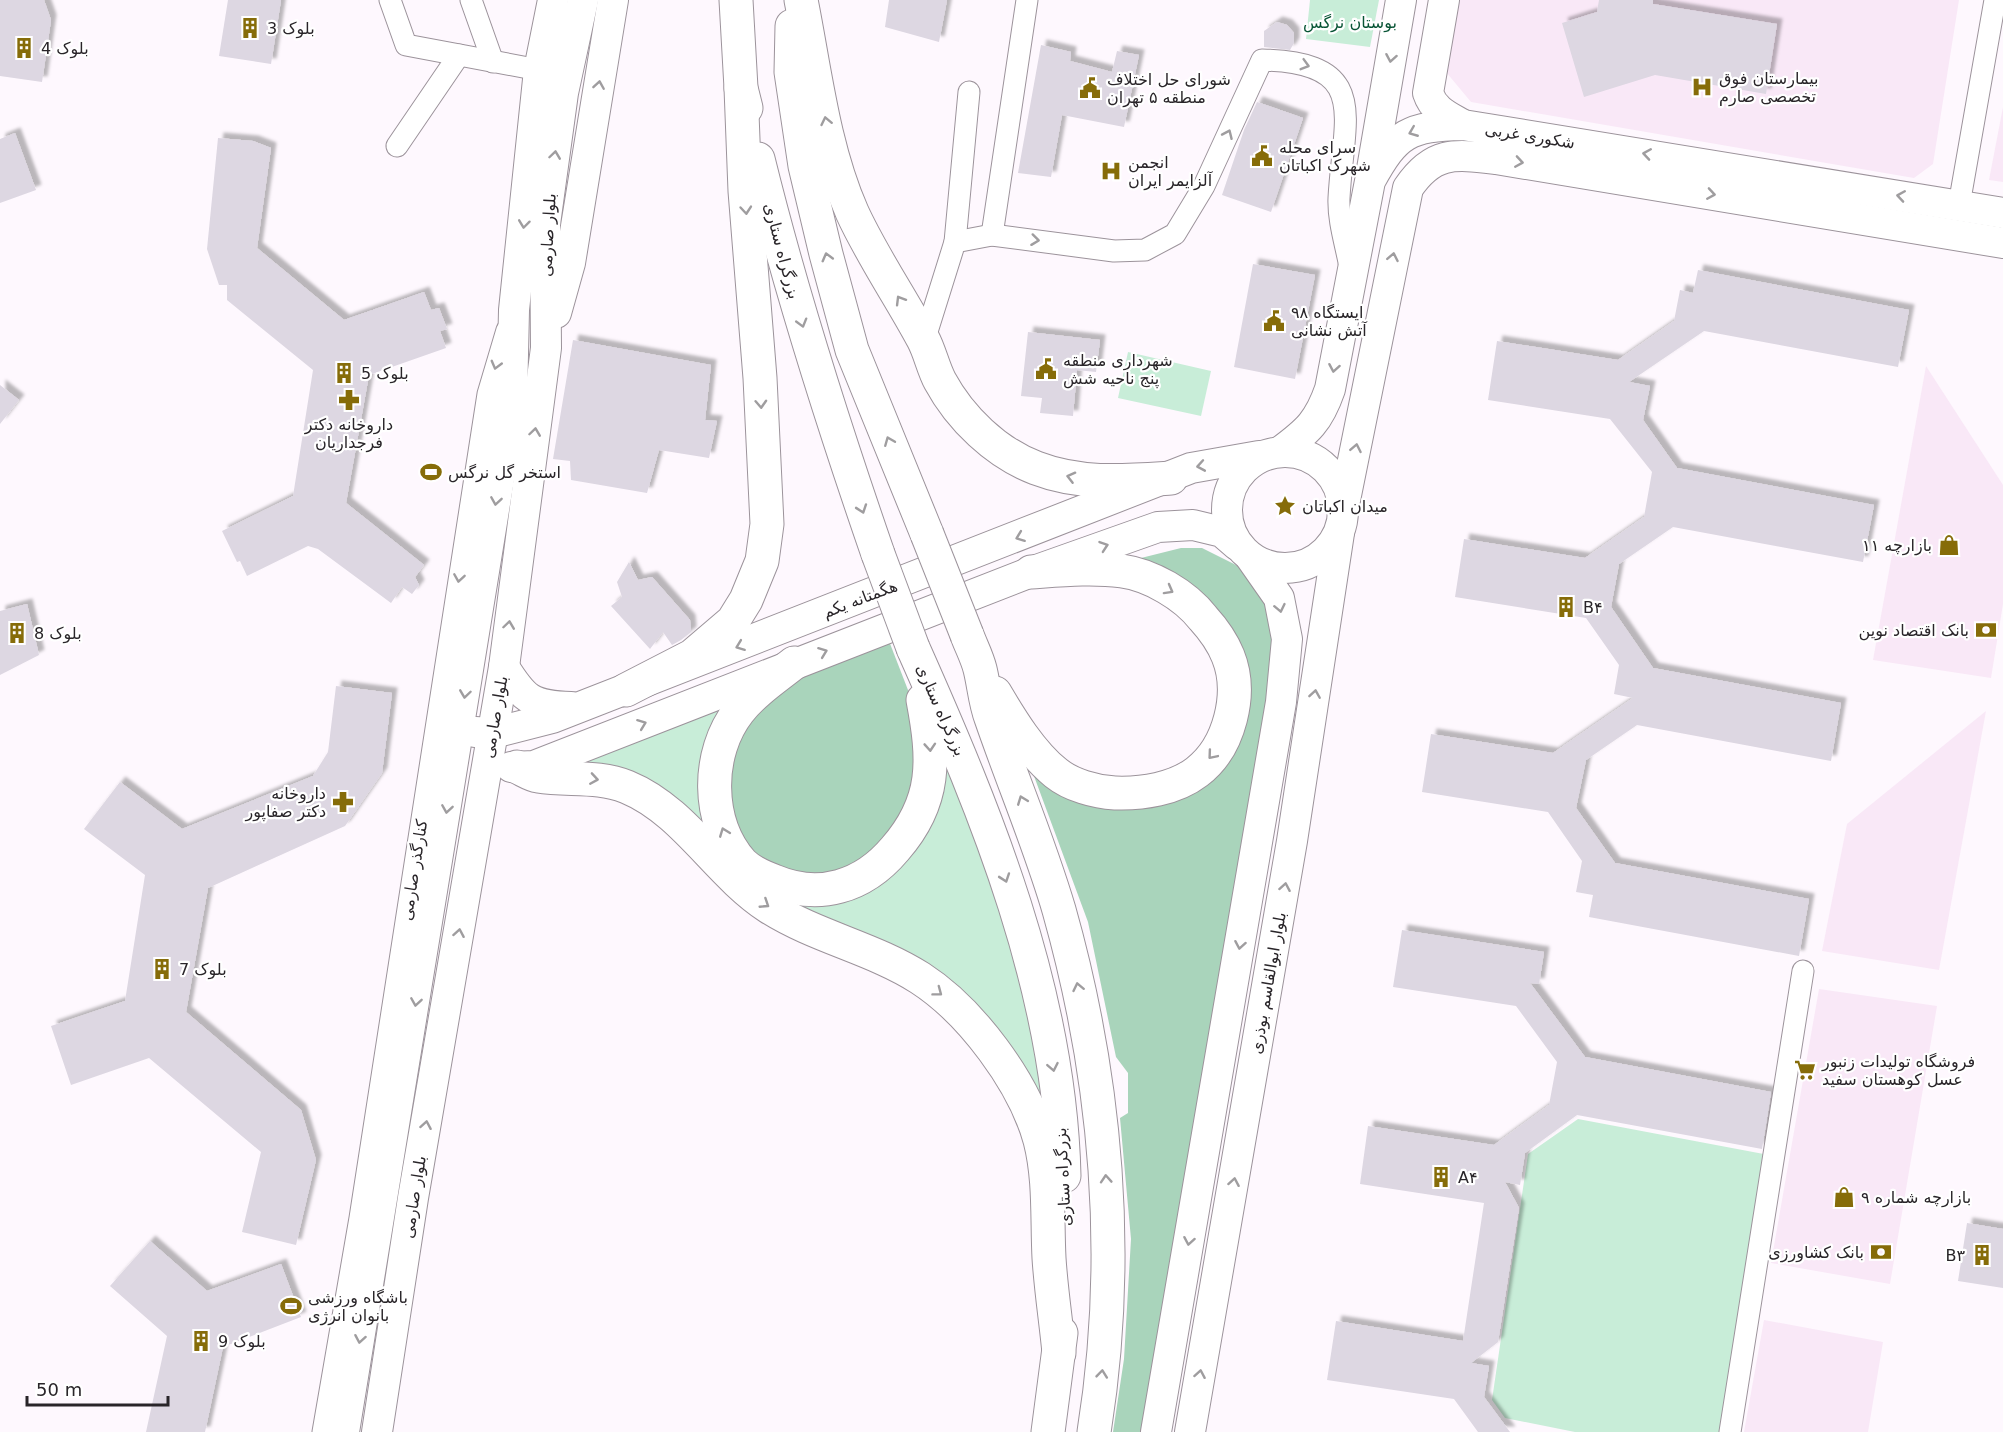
<svg xmlns="http://www.w3.org/2000/svg" width="2003" height="1432" viewBox="0 0 2003 1432" font-family="'DejaVu Sans','Noto Naskh Arabic',sans-serif">
<style>
.built{fill:#f9e8f7}
.green{fill:#c8edd8}
.forest{fill:#a9d4bb}
.building{fill:#ddd7e2;filter:url(#shadow)}
.lines{fill:none;stroke-linecap:round;stroke-linejoin:round}
.street-casing{stroke:#9c939b;stroke-width:23}
.secondary-casing{stroke:#9c939b;stroke-width:32}
.highway-casing{stroke:#9c939b;stroke-width:35}
.street{stroke:#fff;stroke-width:21}
.secondary{stroke:#fff;stroke-width:30}
.highway{stroke:#fff;stroke-width:33}
.highway-bridge-casing{stroke:#9c939b;stroke-width:35;stroke-linecap:butt}
.highway-bridge{stroke:#fff;stroke-width:33}
.oneway{stroke:#9f9d9f}
.labels{text-anchor:middle;dominant-baseline:central;stroke-width:4.5;stroke-linejoin:round;paint-order:stroke}
.park-label{font-size:16px;fill:#085435;stroke:#fff}
.poi-label{font-size:16px;fill:#292529;stroke:#fff;text-anchor:start}
.street-label{font-size:16px;fill:#292529;stroke:#fff}
</style>
<defs>
<filter id="shadow"><feDropShadow dx="5.5" dy="-5.5" stdDeviation="1.5" flood-color="#0004"/></filter>
</defs>
<rect width="100%" height="100%" fill="#fef8fe"/>
<g class="built">
<path d="M1458,0H1959L1933,164L1914,178L1471,102L1446,72Z"/>
<path d="M2003,107V182L1989,180Z"/>
<path d="M1926,366L2003,485V604L1991,678L1873,660Z"/>
<path d="M1986,711L1939,970L1822,951L1847,824Z"/>
<path d="M1819,989L1937,1006L1890,1284L1771,1263Z"/>
<path d="M1764,1320L1883,1342L1868,1432H1744Z"/>
</g>
<g class="green">
<path d="M1310,0H1379L1370,47L1306,39Z"/>
<path d="M1128,352L1211,371L1201,416L1118,398Z"/>
<path d="M724,699L703,842L555,769Z"/>
<path d="M938,736L1012,921L1054,1144L1024,1088L868,947L783,895Z"/>
<path d="M1578,1119L1769,1155L1722,1432H1575L1505,1418L1492,1400L1528,1154Z"/>
</g>
<g class="forest">
<path d="M1181,548H1202L1234,564L1255,578L1269,608L1275,650L1145,1432H1113L1124,1359L1131,1239L1120,1118L1128,1113V1073L1116,1057L1088,922L1031,768L1178,792L1241,681L1133,560Z"/>
<path d="M889,641L920,721L918,789L871,862L801,881L739,844L724,769L728,750L770,690Z"/>
</g>
<g class="building">
<path d="M0,0H44L51,20L42,82L0,76Z"/>
<path d="M228,0H281L271,64L219,56Z"/>
<path d="M889,0H947L939,42L885,27Z"/>
<path d="M1599,0H1653V4L1777,24L1766,94L1655,75L1584,97L1562,23L1597,12Z"/>
<path d="M1277,22L1287,25L1294,33V43L1290,50L1264,47V31Z"/>
<path d="M1041,45L1071,52L1070,61L1112,72L1117,51L1139,55L1124,127L1062,115L1051,177L1018,173Z"/>
<path d="M1257,102L1303,118L1271,212L1222,195L1244,130Z"/>
<path d="M15,133L36,190L0,203V139Z"/>
<path d="M218,138L253,141L271,148L257,248L344,320L424,292L431,310L439,308L447,329L440,331L446,348L369,375L346,503L424,565L415,577L419,585L412,594L402,587L391,603L318,549L308,546L247,576L240,561L237,562L222,531L293,496L313,370L227,300V285H219L207,249Z"/>
<path d="M1253,264L1315,275L1295,379L1234,367Z"/>
<path d="M1698,270L1909,310L1898,367L1704,331L1629,382L1650,386L1643,420L1677,468L1874,505L1863,562L1673,527L1619,564L1611,607L1653,668L1841,703L1831,761L1637,725L1586,760L1576,808L1615,863L1809,899L1799,956L1589,917L1593,895L1576,892L1582,861L1548,812L1422,792L1431,734L1553,753L1633,698L1614,694L1619,665L1586,618L1455,597L1464,539L1585,558L1644,517L1652,472L1610,419L1488,400L1497,341L1618,360L1674,321L1680,290L1693,293Z"/>
<path d="M1028,332L1100,340L1096,372L1077,370L1073,416L1040,413L1042,398L1021,396Z"/>
<path d="M573,340L711,365L705,420L717,421L709,458L659,450L647,493L571,480L570,461L553,459Z"/>
<path d="M0,385L19,400L0,424Z"/>
<path d="M629,562L638,580L652,577L690,620L691,632L681,640L672,645L663,632L650,649L611,606L622,597L617,582Z"/>
<path d="M27,604L39,655L0,675V611Z"/>
<path d="M336,686L392,693L382,773L345,826L208,888L186,1012L301,1110L316,1160L296,1245L242,1232L261,1152L149,1058L71,1085L51,1026L125,1001L145,875L84,829L120,782L182,829L313,776L328,752Z"/>
<path d="M1402,930L1544,952L1539,984L1530,983L1585,1057L1771,1092L1762,1149L1577,1115L1525,1153L1520,1185L1505,1182L1519,1208L1498,1342L1471,1363L1489,1366L1484,1397L1510,1432H1478L1454,1399L1327,1380L1336,1321L1463,1341L1484,1203L1360,1184L1368,1126L1494,1145L1549,1105L1557,1062L1516,1006L1393,987Z"/>
<path d="M1967,1223L2003,1229V1288L1958,1281Z"/>
<path d="M150,1241L207,1291L281,1264L301,1317L223,1347L205,1432H146L167,1336L110,1286Z"/>
</g>
<g class="lines">
<defs>
<g id="street">
<path d="M390,0L406,45L539,70"/>
<path d="M471,0L493,62"/>
<path d="M397,146L459,55"/>
<path d="M1959,205L1995,0"/>
<path d="M992,235L1027,0"/>
<path d="M955,242L969,92"/>
<path d="M924,341L955,242L992,235L1114,251L1145,250L1175,234L1204,186L1262,60C1372,62 1343,118 1339,198C1338,219 1345,242 1349,262"/>
<path d="M323,1432L360,1218L488,394L507,330"/>
<path d="M1730,1432L1803,971"/>
</g>
<g id="secondary">
<path d="M1444,0L1428,93C1434,111 1448,116 1463,125"/>
<path d="M1372,169L1401,0"/>
<path d="M556,313L570,263L613,0"/>
<path d="M1281,451C1308,431 1319,421 1330,389L1370,181C1396,133 1409,126 1463,125L2003,213"/>
<circle cx="1285" cy="510" r="58"/>
<path d="M1344,505L1408,188C1433,151 1454,154 1496,159L2003,243"/>
<path d="M504,667C524,699 531,706 571,707"/>
<path d="M475,732L493,733L552,718L1191,468L1259,456"/>
<path d="M511,767L534,766L1031,572L1158,527L1193,525L1222,532L1237,545"/>
<path d="M344,1432L512,399L514,310L539,70L553,0"/>
<path d="M377,1432L413,1198L504,667L546,348L545,224L563,93L583,0"/>
<path d="M1156,1432L1281,702L1287,639L1279,598L1251,558"/>
<path d="M1190,1432L1292,841L1339,533"/>
</g>
<g id="highway">
<path d="M736,0L741,88L746,108"/>
<path d="M801,0C815,70 823,146 852,212C872,256 900,296 923,339C930,352 933,368 940,381C960,418 996,453 1036,468C1080,485 1125,481 1171,478"/>
<path d="M792,26L791,72L805,166L826,254L852,350L927,534"/>
<path d="M758,159C791,293 833,424 878,554"/>
<path d="M967,635C971,646 977,657 980,669C984,685 985,702 991,718C1013,782 1040,845 1059,910C1107,1080 1122,1258 1094,1432"/>
<path d="M913,648C987,814 1060,992 1064,1176"/>
<path d="M794,663C775,678 754,692 739,711C706,753 706,822 742,863C750,871 763,877 774,881C819,900 863,887 895,849C937,801 934,759 923,700"/>
<path d="M626,690L692,656L733,621L746,600L762,561L767,524L760,378L745,191L741,88"/>
<path d="M995,693C1011,720 1031,753 1056,773C1071,785 1095,792 1115,793C1142,794 1175,789 1197,772C1230,747 1243,693 1228,656C1222,641 1213,629 1203,618C1185,595 1151,575 1122,571C1092,567 1061,570 1031,572"/>
<path d="M517,767C524,770 531,775 538,776C568,781 597,775 627,787C685,811 717,873 769,907C816,937 873,948 920,978C971,1011 1024,1082 1040,1140C1050,1179 1047,1219 1049,1258C1051,1290 1056,1321 1059,1353"/>
<path d="M1048,1432L1061,1333"/>
</g>
</defs>
<use href="#street" class="street-casing"/>
<use href="#secondary" class="secondary-casing"/>
<use href="#highway" class="highway-casing"/>
<use href="#street" class="street"/>
<use href="#secondary" class="secondary"/>
<use href="#highway" class="highway"/>
<defs>
<g id="highway-bridge">
<path d="M927,534L967,635"/>
<path d="M878,554L913,648"/>
</g>
</defs>
<use href="#highway-bridge" class="highway-bridge-casing"/>
<use href="#highway-bridge" class="highway-bridge"/>
</g>
<defs><path id="oneway-chevron" d="M-2-3.5L2.5 0L-2 3.5" fill="none" stroke-width="1.6" stroke-linecap="round" stroke-linejoin="round" transform="scale(1.5)"/></defs>
<g class="oneway">
<use href="#oneway-chevron" transform="translate(1391 58) rotate(100)"/>
<use href="#oneway-chevron" transform="translate(1305 65) rotate(16)"/>
<use href="#oneway-chevron" transform="translate(599 85) rotate(-81)"/>
<use href="#oneway-chevron" transform="translate(826 121) rotate(-102)"/>
<use href="#oneway-chevron" transform="translate(1413 132) rotate(158)"/>
<use href="#oneway-chevron" transform="translate(1228 134) rotate(-66)"/>
<use href="#oneway-chevron" transform="translate(1647 154) rotate(-171)"/>
<use href="#oneway-chevron" transform="translate(555 155) rotate(-82)"/>
<use href="#oneway-chevron" transform="translate(1519 162) rotate(9)"/>
<use href="#oneway-chevron" transform="translate(1711 194) rotate(9)"/>
<use href="#oneway-chevron" transform="translate(1901 196) rotate(-171)"/>
<use href="#oneway-chevron" transform="translate(746 210) rotate(85)"/>
<use href="#oneway-chevron" transform="translate(524 224) rotate(97)"/>
<use href="#oneway-chevron" transform="translate(1035 240) rotate(7)"/>
<use href="#oneway-chevron" transform="translate(827 257) rotate(-105)"/>
<use href="#oneway-chevron" transform="translate(1393 257) rotate(-79)"/>
<use href="#oneway-chevron" transform="translate(900 300) rotate(-121)"/>
<use href="#oneway-chevron" transform="translate(802 323) rotate(74)"/>
<use href="#oneway-chevron" transform="translate(496 365) rotate(105)"/>
<use href="#oneway-chevron" transform="translate(1334 368) rotate(100)"/>
<use href="#oneway-chevron" transform="translate(761 404) rotate(87)"/>
<use href="#oneway-chevron" transform="translate(535 432) rotate(-82)"/>
<use href="#oneway-chevron" transform="translate(889 441) rotate(-112)"/>
<use href="#oneway-chevron" transform="translate(1356 448) rotate(-79)"/>
<use href="#oneway-chevron" transform="translate(1201 466) rotate(170)"/>
<use href="#oneway-chevron" transform="translate(1071 477) rotate(-166)"/>
<use href="#oneway-chevron" transform="translate(496 501) rotate(99)"/>
<use href="#oneway-chevron" transform="translate(862 509) rotate(71)"/>
<use href="#oneway-chevron" transform="translate(1020 537) rotate(159)"/>
<use href="#oneway-chevron" transform="translate(1104 546) rotate(-19)"/>
<use href="#oneway-chevron" transform="translate(459 578) rotate(99)"/>
<use href="#oneway-chevron" transform="translate(1169 590) rotate(29)"/>
<use href="#oneway-chevron" transform="translate(1280 608) rotate(78)"/>
<use href="#oneway-chevron" transform="translate(509 625) rotate(-82)"/>
<use href="#oneway-chevron" transform="translate(740 646) rotate(159)"/>
<use href="#oneway-chevron" transform="translate(823 652) rotate(-21)"/>
<use href="#oneway-chevron" transform="translate(465 694) rotate(98)"/>
<use href="#oneway-chevron" transform="translate(1315 694) rotate(-81)"/>
<use href="#oneway-chevron" transform="translate(642 724) rotate(-21)"/>
<use href="#oneway-chevron" transform="translate(930 747) rotate(86)"/>
<use href="#oneway-chevron" transform="translate(1212 755) rotate(130)"/>
<use href="#oneway-chevron" transform="translate(594 779) rotate(9)"/>
<use href="#oneway-chevron" transform="translate(1022 800) rotate(-111)"/>
<use href="#oneway-chevron" transform="translate(447 809) rotate(99)"/>
<use href="#oneway-chevron" transform="translate(724 832) rotate(-111)"/>
<use href="#oneway-chevron" transform="translate(1005 878) rotate(71)"/>
<use href="#oneway-chevron" transform="translate(1285 887) rotate(-80)"/>
<use href="#oneway-chevron" transform="translate(765 904) rotate(33)"/>
<use href="#oneway-chevron" transform="translate(459 933) rotate(-80)"/>
<use href="#oneway-chevron" transform="translate(1240 945) rotate(100)"/>
<use href="#oneway-chevron" transform="translate(1078 987) rotate(-102)"/>
<use href="#oneway-chevron" transform="translate(938 992) rotate(37)"/>
<use href="#oneway-chevron" transform="translate(416 1002) rotate(99)"/>
<use href="#oneway-chevron" transform="translate(1053 1067) rotate(79)"/>
<use href="#oneway-chevron" transform="translate(426 1125) rotate(-80)"/>
<use href="#oneway-chevron" transform="translate(1106 1179) rotate(-94)"/>
<use href="#oneway-chevron" transform="translate(1234 1182) rotate(-80)"/>
<use href="#oneway-chevron" transform="translate(1189 1241) rotate(100)"/>
<use href="#oneway-chevron" transform="translate(360 1339) rotate(100)"/>
<use href="#oneway-chevron" transform="translate(1102 1374) rotate(-84)"/>
<use href="#oneway-chevron" transform="translate(1200 1374) rotate(-80)"/>
</g>
<defs>
<symbol id="building-bare" viewBox="-9 -9 18 18"><path d="M-4-6H4V6H1V3H-1V6H-4ZM-2.5-4.3h1.7v1.8h-1.7ZM.8-4.3h1.7v1.8H.8ZM-2.5-1h1.7V.8h-1.7ZM.8-1h1.7V.8H.8Z" fill="#866c09" stroke="#fff" stroke-width="2.5" paint-order="stroke"/></symbol>
<symbol id="hospital-bare" viewBox="-9 -9 18 18"><path d="M-5-5h3v3.5h4V-5h3V5h-3V1.5h-4V5h-3Z" fill="#866c09" stroke="#fff" stroke-width="2.5" paint-order="stroke"/></symbol>
<symbol id="civic-bare" viewBox="-9 -9 18 18"><path d="M-.6-6.5H3V-4.5H.6V-3L4-1V1h2V6H-6V1h2V-1L-.6-3ZM-1.2 2.5V6h2.4V2.5Z" fill="#866c09" stroke="#fff" stroke-width="2.5" paint-order="stroke"/></symbol>
<symbol id="pharmacy-bare" viewBox="-9 -9 18 18"><path d="M-2-6h4v4h4v4h-4v4h-4v-4h-4v-4h4Z" fill="#866c09" stroke="#fff" stroke-width="2.5" paint-order="stroke"/></symbol>
<symbol id="stadium-bare" viewBox="-9 -9 18 18"><path d="M0-5a6.5 5 0 1 0 0 10a6.5 5 0 1 0 0-10ZM-3.5-1.8h7v3.6h-7Z" fill="#866c09" stroke="#fff" stroke-width="2.5" paint-order="stroke"/></symbol>
<symbol id="sight-bare" viewBox="-9 -9 18 18"><path d="M0-6L1.8-2.2L6-1.7L2.9 1.2L3.7 5.4L0 3.3L-3.7 5.4L-2.9 1.2L-6-1.7L-1.8-2.2Z" fill="#866c09" stroke="#fff" stroke-width="2.5" paint-order="stroke"/></symbol>
<symbol id="shop-bare" viewBox="-9 -9 18 18"><path d="M-5-2.5h2.3a2.7 3.5 0 0 1 5.4 0H5L5.5 6h-11ZM-1.5-2.5h3a1.5 2.3 0 0 0-3 0Z" fill="#866c09" stroke="#fff" stroke-width="2.5" paint-order="stroke"/></symbol>
<symbol id="bank-bare" viewBox="-9 -9 18 18"><path d="M-6-4H6V4H-6ZM0-2.3a2.3 2.3 0 1 0 0 4.6a2.3 2.3 0 1 0 0-4.6Z" fill="#866c09" stroke="#fff" stroke-width="2.5" paint-order="stroke"/></symbol>
<symbol id="supermarket-bare" viewBox="-9 -9 18 18"><path d="M-6-5.5h2.5l.6 2H6L4.5 2H-2.5L-4.4-4H-6ZM-1.5 3.2a1.3 1.3 0 1 0 .1 0ZM3 3.2a1.3 1.3 0 1 0 .1 0Z" fill="#866c09" stroke="#fff" stroke-width="2.5" paint-order="stroke"/></symbol>
</defs>
<g fill-rule="evenodd">
<use href="#building-bare" x="235" y="13" width="30" height="30"/>
<use href="#building-bare" x="9" y="33" width="30" height="30"/>
<use href="#hospital-bare" x="1687" y="72" width="30" height="30"/>
<use href="#civic-bare" x="1075" y="73" width="30" height="30"/>
<use href="#civic-bare" x="1247" y="141" width="30" height="30"/>
<use href="#hospital-bare" x="1096" y="156" width="30" height="30"/>
<use href="#civic-bare" x="1259" y="306" width="30" height="30"/>
<use href="#civic-bare" x="1031" y="354" width="30" height="30"/>
<use href="#building-bare" x="329" y="358" width="30" height="30"/>
<use href="#pharmacy-bare" x="334" y="385" width="30" height="30"/>
<use href="#stadium-bare" x="416" y="457" width="30" height="30"/>
<use href="#sight-bare" x="1270" y="491" width="30" height="30"/>
<use href="#shop-bare" x="1934" y="530" width="30" height="30"/>
<use href="#building-bare" x="1551" y="592" width="30" height="30"/>
<use href="#bank-bare" x="1971" y="615" width="30" height="30"/>
<use href="#building-bare" x="2" y="618" width="30" height="30"/>
<use href="#pharmacy-bare" x="328" y="787" width="30" height="30"/>
<use href="#building-bare" x="147" y="954" width="30" height="30"/>
<use href="#supermarket-bare" x="1790" y="1055" width="30" height="30"/>
<use href="#building-bare" x="1426" y="1162" width="30" height="30"/>
<use href="#shop-bare" x="1829" y="1182" width="30" height="30"/>
<use href="#bank-bare" x="1866" y="1237" width="30" height="30"/>
<use href="#building-bare" x="1967" y="1240" width="30" height="30"/>
<use href="#stadium-bare" x="276" y="1291" width="30" height="30"/>
<use href="#building-bare" x="186" y="1326" width="30" height="30"/>
</g>
<g class="labels">
<g class="park-label">
<text x="1350" y="22">بوستان نرگس</text>
</g>
<g class="poi-label">
<text x="267" y="28">بلوک 3</text>
<text x="41" y="48">بلوک 4</text>
<text x="1719" y="78">بیمارستان فوق<tspan x="1719" dy="18">تخصصی صارم</tspan></text>
<text x="1107" y="79">شورای حل اختلاف<tspan x="1107" dy="18">منطقه ۵ تهران</tspan></text>
<text x="1279" y="147">سرای محله<tspan x="1279" dy="18">شهرک اکباتان</tspan></text>
<text x="1128" y="162">انجمن<tspan x="1128" dy="18">آلزایمر ایران</tspan></text>
<text x="1291" y="312">ایستگاه ۹۸<tspan x="1291" dy="18">آتش نشانی</tspan></text>
<text x="1063" y="360">شهرداری منطقه<tspan x="1063" dy="18">پنج ناحیه شش</tspan></text>
<text x="361" y="373">بلوک 5</text>
<text x="349" y="424" text-anchor="middle">داروخانه دکتر<tspan x="349" dy="18">فرجداریان</tspan></text>
<text x="448" y="472">استخر گل نرگس</text>
<text x="1302" y="506">میدان اکباتان</text>
<text x="1932" y="545" text-anchor="end">بازارچه ۱۱</text>
<text x="1583" y="607">B۴</text>
<text x="1969" y="630" text-anchor="end">بانک اقتصاد نوین</text>
<text x="34" y="633">بلوک 8</text>
<text x="326" y="793" text-anchor="end">داروخانه<tspan x="326" dy="18">دکتر صفاپور</tspan></text>
<text x="179" y="969">بلوک 7</text>
<text x="1822" y="1061">فروشگاه تولیدات زنبور<tspan x="1822" dy="18">عسل کوهستان سفید</tspan></text>
<text x="1458" y="1177">A۴</text>
<text x="1861" y="1197">بازارچه شماره ۹</text>
<text x="1864" y="1252" text-anchor="end">بانک کشاورزی</text>
<text x="1965" y="1255" text-anchor="end">B۳</text>
<text x="308" y="1297">باشگاه ورزشی<tspan x="308" dy="18">بانوان انرژی</tspan></text>
<text x="218" y="1341">بلوک 9</text>
</g>
<g class="street-label">
<text transform="translate(1530 136) rotate(9)">شکوری غربی</text>
<text transform="translate(548 235) rotate(-87)">بلوار صارمی</text>
<text transform="translate(782 251) rotate(75)">بزرگراه ستاری</text>
<text transform="translate(860 599) rotate(-21)">هگمتانه یکم</text>
<text transform="translate(941 710) rotate(66)">بزرگراه ستاری</text>
<text transform="translate(495 717) rotate(-80)">بلوار صارمی</text>
<text transform="translate(414 870) rotate(-81)">کنارگذر صارمی</text>
<text transform="translate(1268 983) rotate(-80)">بلوار ابوالقاسم بوذری</text>
<text transform="translate(1063 1177) rotate(-93)">بزرگراه ستاری</text>
<text transform="translate(414 1197) rotate(-81)">بلوار صارمی</text>
</g>
</g>
<path d="M27 1396v9h141v-9" fill="none" stroke="#292529" stroke-width="3"/>
<text x="36" y="1396" font-size="18" fill="#292529" stroke="#ffffff" stroke-width="4.5" paint-order="stroke">50 m</text>
</svg>
